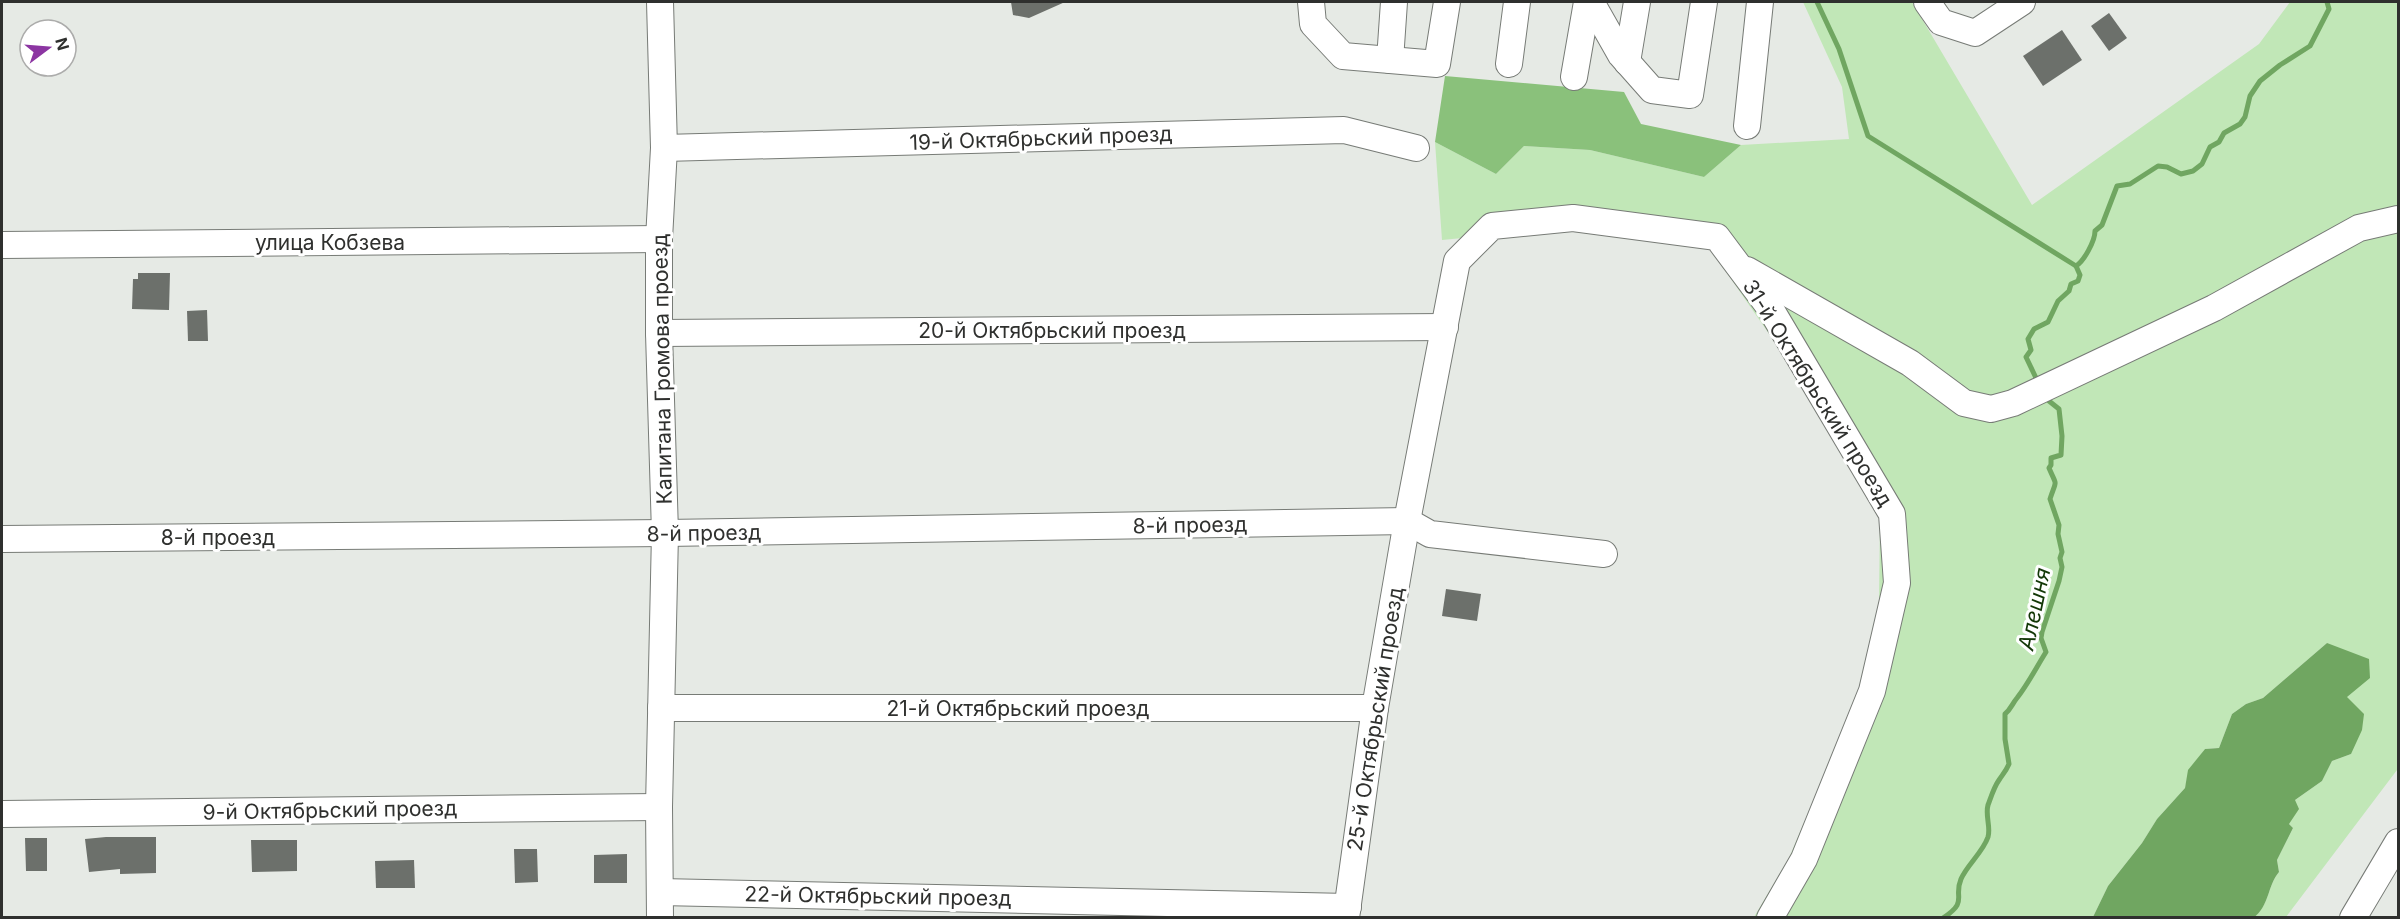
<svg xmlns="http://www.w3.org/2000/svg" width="2400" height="919" viewBox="0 0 2400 919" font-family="Inter,sans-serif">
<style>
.green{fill:#c1e7b7}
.forest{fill:#8ac17b}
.water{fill:#70a661}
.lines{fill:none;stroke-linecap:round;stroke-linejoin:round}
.stream{stroke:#70a661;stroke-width:5}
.building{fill:#6c706b}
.minor-casing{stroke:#777b76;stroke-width:28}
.minor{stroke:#fff;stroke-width:26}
.labels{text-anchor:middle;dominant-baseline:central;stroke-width:6;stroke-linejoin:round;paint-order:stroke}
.street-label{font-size:21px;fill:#2f302e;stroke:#fff}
.water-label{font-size:22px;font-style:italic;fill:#133807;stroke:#fff}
</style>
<rect width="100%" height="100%" fill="#e6eae5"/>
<path class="green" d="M1803,2H1912L2032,205L2259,44L2290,2H2398V764L2397,770L2286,917H2253C2270,906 2267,886 2279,872L2277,860L2293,828L2289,824L2295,800L2322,781L2332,761L2351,754L2347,697L2327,643L2263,698L2246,704L2232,714L2219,748L2205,749L2189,770L2185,788L2157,819L2142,843L2108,886L2093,917H1754L1789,858L1863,684L1879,601L1880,518L1792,367L1709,247L1574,227L1442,240L1435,142L1496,174L1524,146L1590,150L1704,177L1741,145L1849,139L1842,87Z"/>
<path class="forest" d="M1445,76L1624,92L1641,124L1741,145L1704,177L1590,150L1524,146L1496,174L1435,142Z"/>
<path class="water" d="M2327,643L2369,659L2370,678L2347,697L2364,714L2362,730L2351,754L2332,761L2322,781L2295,800L2299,809L2289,824L2293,828L2277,860L2279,872C2267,886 2270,906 2253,918L2093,917L2108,886L2142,843L2157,819L2185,788L2188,770L2205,749L2219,748L2232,714L2246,704L2263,698Z"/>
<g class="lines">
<g class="stream">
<path d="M1817,2L1839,49L1868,136L2076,266"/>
<path d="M2036,378L2026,357L2031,350L2028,339L2034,329L2048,322L2058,301L2069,291L2071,284L2078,281L2080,275L2076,266C2084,261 2095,241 2095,231L2102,225L2117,186L2130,184L2158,166L2167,167L2181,174L2193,171L2202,164L2210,147L2219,142L2224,133L2240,124L2245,117L2250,96L2260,81L2280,65L2310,46L2329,9L2327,2"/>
<path d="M1943,918C1969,901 1953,898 1961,879C1967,865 1983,852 1988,837C1991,827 1985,816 1988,805C1991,797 1994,787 1999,780C2003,774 2006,771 2009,764L2005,739V714C2011,709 2012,704 2017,698C2028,684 2036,668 2046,652L2041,638L2042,632L2059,581L2062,567L2060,558L2062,552L2058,534L2059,525L2050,499C2057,478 2057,487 2049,468L2051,465V458L2061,455L2062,436L2059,409L2049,401"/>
</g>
</g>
<g class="building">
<path d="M1011,2H1065L1029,18L1013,15Z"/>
<path d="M2109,13L2127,38L2109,51L2091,26Z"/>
<path d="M2062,30L2082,60L2043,86L2023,56Z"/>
<path d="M138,273H170L169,310L132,309L133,279H138Z"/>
<path d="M207,310L208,341H188L187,311Z"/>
<path d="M1446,589L1481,594L1477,621L1442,616Z"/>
<path d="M106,837H156V873L120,874V869L89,872L85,839Z"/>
<path d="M25,838H47V871H26Z"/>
<path d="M251,840H297V871L252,872Z"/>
<path d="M514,849H537L538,882L515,883Z"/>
<path d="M627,854V883H594V855Z"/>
<path d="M414,860L415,888H376L375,861Z"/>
</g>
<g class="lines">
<defs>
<g id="minor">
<path d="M660,2L664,148L659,239V333L665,533L659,807L660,918"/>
<path d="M1311,2L1313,24L1343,56L1437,64L1447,2"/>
<path d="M1591,2L1621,55L1652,90L1690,95L1704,2"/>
<path d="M1927,2L1941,22L1975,33L2022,2"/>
<path d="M1390,60L1394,2"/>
<path d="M1627,62L1637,2"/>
<path d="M1509,64L1517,2"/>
<path d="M1574,77L1587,2"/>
<path d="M1747,126L1760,2"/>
<path d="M664,148L1344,130L1416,148"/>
<path d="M2,245L659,239"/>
<path d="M1747,270L1910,363L1964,403L1991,409L2013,403L2214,308L2359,228L2398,219"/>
<path d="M659,333L1445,327"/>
<path d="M2,539L665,533L1407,521L1430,534L1604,554"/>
<path d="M661,708H1375"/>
<path d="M2,814L659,807"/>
<path d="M660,892L1348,907"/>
<path d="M1346,918L1375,708L1407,521L1457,261L1492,226L1573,218L1717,237L1770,308L1892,514L1897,583L1872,691L1804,859L1770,918"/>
<path d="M2353,918L2398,842"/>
</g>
</defs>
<use href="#minor" class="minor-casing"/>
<use href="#minor" class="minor"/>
</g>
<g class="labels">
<g class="street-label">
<text transform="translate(1041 138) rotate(-2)">19-й Октябрьский проезд</text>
<text x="330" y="242">улица Кобзева</text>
<text x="1052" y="330">20-й Октябрьский проезд</text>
<text transform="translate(662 369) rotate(-91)">Капитана Громова проезд</text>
<text transform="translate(1818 393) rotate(58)">31-й Октябрьский проезд</text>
<text transform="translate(1190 525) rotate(-1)">8-й проезд</text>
<text transform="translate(704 533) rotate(-1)">8-й проезд</text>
<text x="218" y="537">8-й проезд</text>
<text x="1018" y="708">21-й Октябрьский проезд</text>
<text transform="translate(1375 719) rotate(-81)">25-й Октябрьский проезд</text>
<text transform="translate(330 810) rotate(-1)">9-й Октябрьский проезд</text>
<text transform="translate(878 896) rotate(1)">22-й Октябрьский проезд</text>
</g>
<g class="water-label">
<text transform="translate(2034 609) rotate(-78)">Алешня</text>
</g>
</g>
<rect width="2400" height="919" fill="none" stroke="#2f302e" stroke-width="6"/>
<g transform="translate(48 48) rotate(74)"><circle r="28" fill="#ffffff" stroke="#acacab" stroke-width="1.5"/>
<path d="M0-4.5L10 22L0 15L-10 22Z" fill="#8c35a2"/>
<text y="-9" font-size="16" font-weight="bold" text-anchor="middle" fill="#2f302e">N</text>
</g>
</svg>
